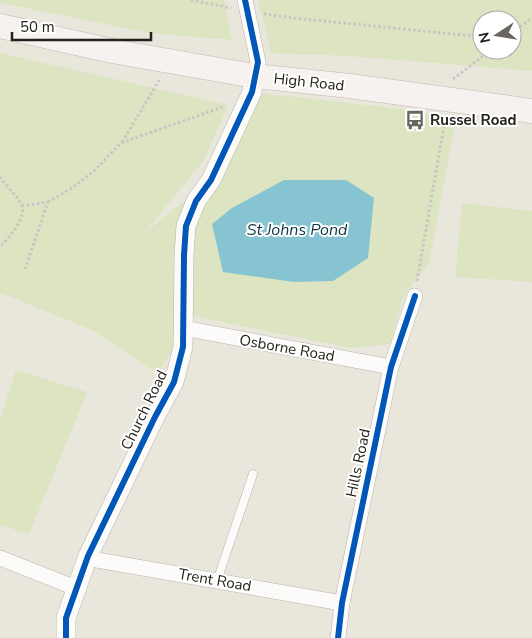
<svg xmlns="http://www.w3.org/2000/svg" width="532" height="638" viewBox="0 0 532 638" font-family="'Nunito Sans',sans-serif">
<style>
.green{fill:#dce4c1;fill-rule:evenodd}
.water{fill:#86c4d2}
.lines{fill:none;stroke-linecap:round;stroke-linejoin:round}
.service-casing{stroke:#b8b5ad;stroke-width:9}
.minor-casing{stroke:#b8b5ad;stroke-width:16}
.tertiary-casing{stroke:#b8b5ad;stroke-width:20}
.primary-casing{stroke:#c1b7b1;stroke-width:25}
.path{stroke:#c7c6c3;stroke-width:3;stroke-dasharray:2.5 2.5;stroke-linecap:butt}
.service{stroke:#fcfbfa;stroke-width:8}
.minor{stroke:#fcfbfa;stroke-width:15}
.tertiary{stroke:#fcfbfa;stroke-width:19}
.primary{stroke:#f7f1ef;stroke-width:24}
.cycleway-casing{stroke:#fff;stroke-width:9}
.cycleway{stroke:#0057b8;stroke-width:6}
.labels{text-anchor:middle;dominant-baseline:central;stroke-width:4;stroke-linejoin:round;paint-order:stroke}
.street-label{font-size:15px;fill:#23211a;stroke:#fff}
.poi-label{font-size:15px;font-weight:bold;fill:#23211a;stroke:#fff;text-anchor:start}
.water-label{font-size:16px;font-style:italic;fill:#0b3741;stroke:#fff}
</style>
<rect width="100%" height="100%" fill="#e9e6dc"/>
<g class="green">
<path d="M0,0H224L232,40L150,33L1,3Z"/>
<path d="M258,0H532V71L349,56L271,53ZM482,20H512V50H482Z"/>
<path d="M0,53L228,105L204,160L144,233L211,180L252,92L418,111L455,124L429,263L403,297L390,344L351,348L193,316L158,374L92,330L1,293L0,295Z"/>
<path d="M462,203L532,211V282L455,277Z"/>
<path d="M16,370L87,392L29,534L0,525V419Z"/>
</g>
<path class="water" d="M284,180H346L374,198L368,258L333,281L294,282L223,272L212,224L232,208Z"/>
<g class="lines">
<defs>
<path id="service" d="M217,581L253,474"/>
<g id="minor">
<path d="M245,0L258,62L254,76"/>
<path d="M183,328L391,367"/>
<path d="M88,556L97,560L342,603"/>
<path d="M0,558L76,588"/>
<path d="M338,638L342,603L391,367L415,296"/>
</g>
<path id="tertiary" d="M66,638V618L88,556L155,417L174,382L183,347L184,255L186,226L196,201L211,180L252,92L254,76"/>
<path id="primary" d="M0,26L112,51L254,76L350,86L532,111"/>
</defs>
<use href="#service" class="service-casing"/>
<use href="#minor" class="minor-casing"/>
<use href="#tertiary" class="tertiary-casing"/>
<use href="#primary" class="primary-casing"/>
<g class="path">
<path d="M191,0L231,8"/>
<path d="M264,14L293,18L482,37"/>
<path d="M512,33L532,18"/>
<path d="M453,79L491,50"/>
<path d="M122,142L160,79"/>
<path d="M0,177C5,184 19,198 22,206C26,220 8,238 0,247"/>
<path d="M48,202L72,188L94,171L121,143L225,106"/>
<path d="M22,206L48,202L25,269"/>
<path d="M417,281L445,120"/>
</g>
<use href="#service" class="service"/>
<use href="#minor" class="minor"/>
<use href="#tertiary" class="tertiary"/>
<use href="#primary" class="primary"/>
<defs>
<g id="cycleway">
<path d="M66,638V618L88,556L155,417L174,382L183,347L184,255L186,226L196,201L211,180L252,92L258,62L245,0"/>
<path d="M338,638L342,603L391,367L415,296"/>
</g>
</defs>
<use href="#cycleway" class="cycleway-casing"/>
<use href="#cycleway" class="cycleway"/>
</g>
<defs>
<symbol id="bus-bare" viewBox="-9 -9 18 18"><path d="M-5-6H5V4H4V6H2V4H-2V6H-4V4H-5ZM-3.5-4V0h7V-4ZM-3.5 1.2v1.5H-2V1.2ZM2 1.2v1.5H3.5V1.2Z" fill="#68665e" stroke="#fff" stroke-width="2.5" paint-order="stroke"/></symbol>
</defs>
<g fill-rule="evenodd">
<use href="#bus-bare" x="401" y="106" width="28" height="28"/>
</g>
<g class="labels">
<g class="street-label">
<text transform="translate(309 82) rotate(6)">High Road</text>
<text transform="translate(287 348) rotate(10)">Osborne Road</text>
<text transform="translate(144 410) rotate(-64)">Church Road</text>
<text transform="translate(358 463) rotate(-78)">Hills Road</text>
<text transform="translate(215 580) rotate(10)">Trent Road</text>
</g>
<g class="poi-label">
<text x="430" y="120">Russel Road</text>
</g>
<g class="water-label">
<text x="297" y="230">St Johns Pond</text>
</g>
</g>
<g transform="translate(497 35) rotate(258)"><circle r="24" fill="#ffffff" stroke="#a7a6a3"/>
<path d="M0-4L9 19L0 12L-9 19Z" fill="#68665e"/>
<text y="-8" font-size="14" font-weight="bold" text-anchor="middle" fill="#23211a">N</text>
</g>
<path d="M12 32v8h139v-8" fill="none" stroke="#23211a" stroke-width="2.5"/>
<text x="20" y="32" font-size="15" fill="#23211a" stroke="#ffffff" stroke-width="4" paint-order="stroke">50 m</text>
</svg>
